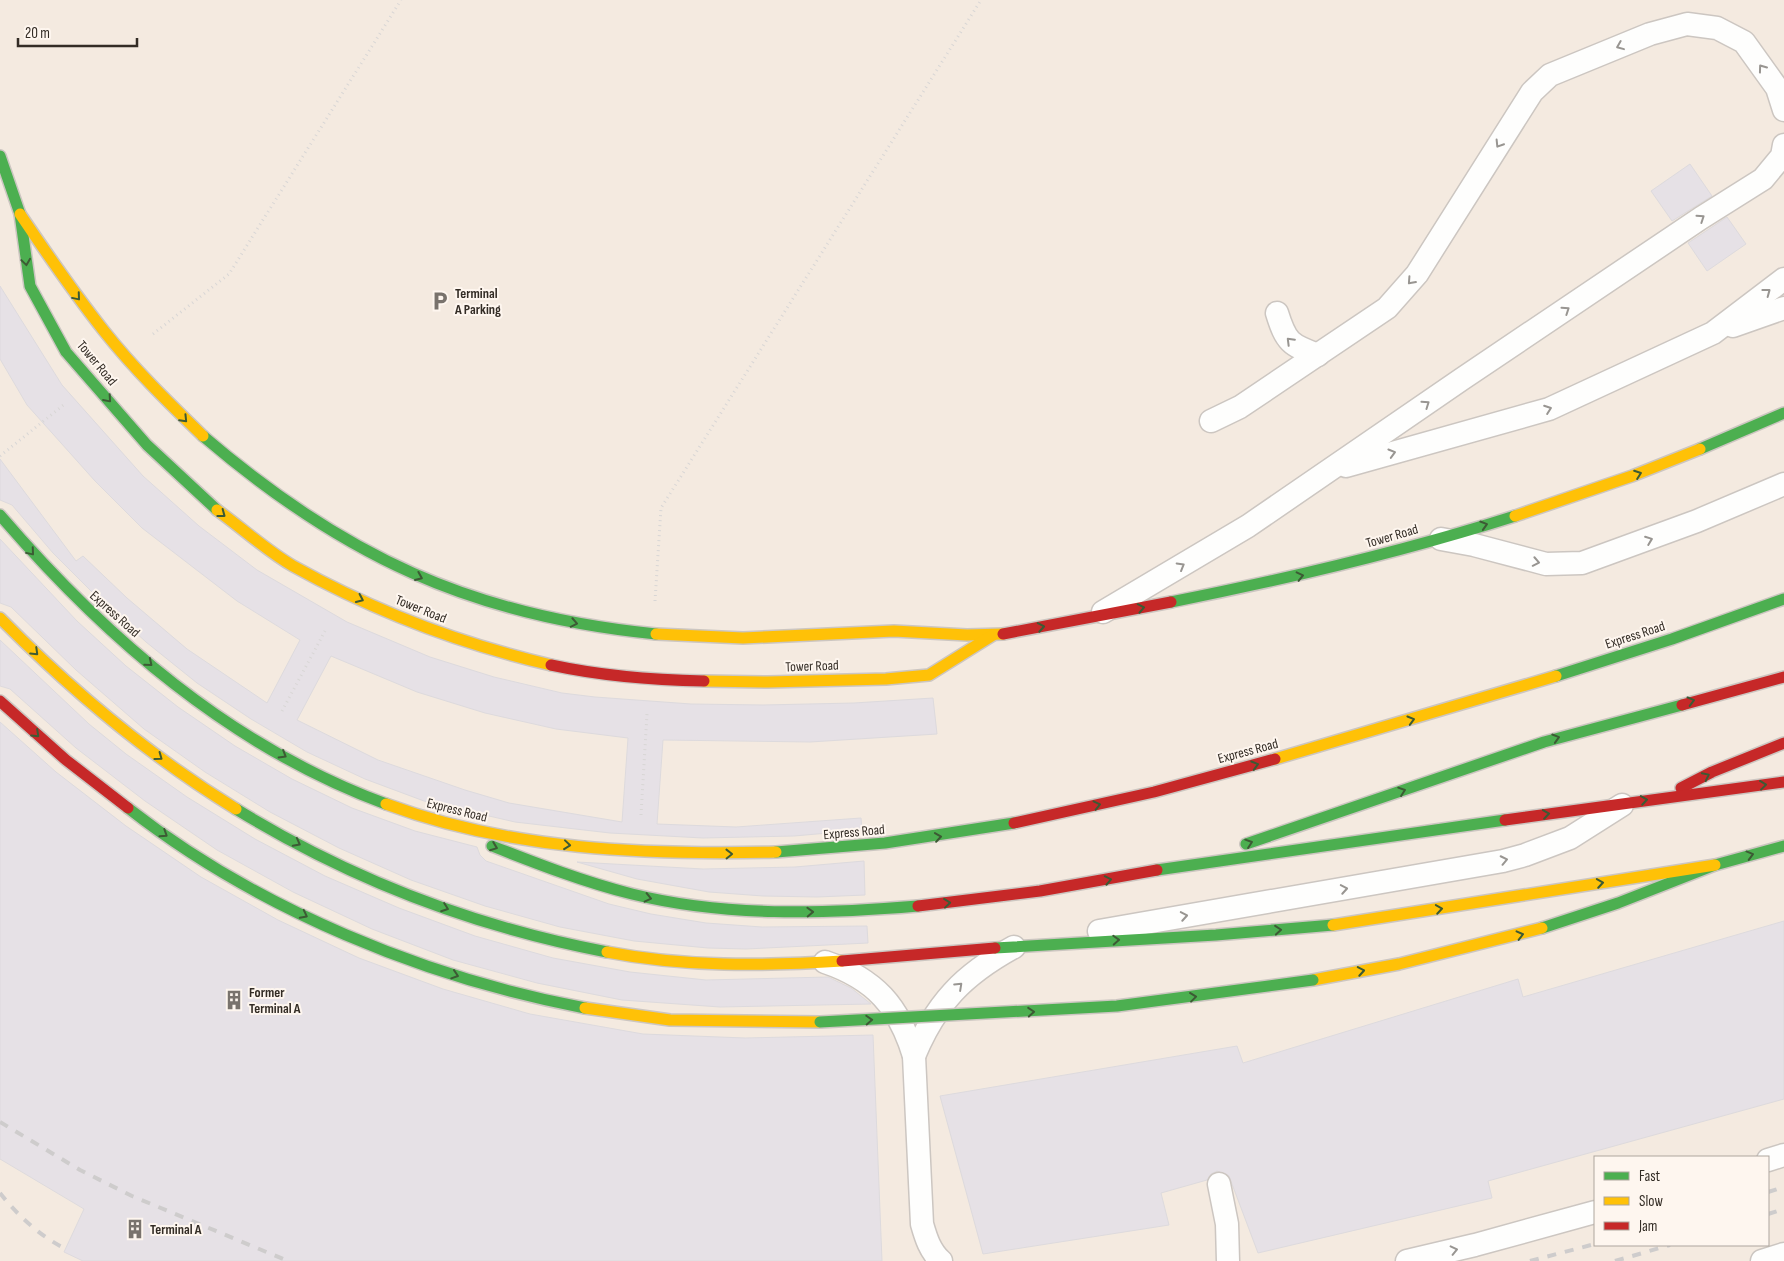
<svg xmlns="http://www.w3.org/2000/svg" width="1784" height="1261" viewBox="0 0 1784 1261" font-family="'Sofia Sans Condensed',sans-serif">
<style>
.built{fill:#f4eae0;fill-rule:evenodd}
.building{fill:#e6e1e6;stroke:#dddadd;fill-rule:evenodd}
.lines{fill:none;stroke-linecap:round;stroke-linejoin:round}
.lane-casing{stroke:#ccc6c1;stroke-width:25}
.fast-casing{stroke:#ccc6c1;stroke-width:14}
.slow-casing{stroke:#ccc6c1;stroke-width:14}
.jam-casing{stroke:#ccc6c1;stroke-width:14}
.path{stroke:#d8d6d5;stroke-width:3;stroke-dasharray:1 4;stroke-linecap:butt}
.lane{stroke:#fefefd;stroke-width:22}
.fast{stroke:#4caf50;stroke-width:11}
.slow{stroke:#ffc107;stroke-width:11}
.jam{stroke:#c62828;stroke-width:11}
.rail{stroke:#cecccc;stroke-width:4;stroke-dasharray:9 9;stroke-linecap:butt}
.fast-bridge-casing{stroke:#ccc6c1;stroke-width:14;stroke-linecap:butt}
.fast-bridge{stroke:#4caf50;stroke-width:11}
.oneway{stroke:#989591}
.oneway2{stroke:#3c5a34}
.labels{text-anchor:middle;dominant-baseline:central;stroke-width:4;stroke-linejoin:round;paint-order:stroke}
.poi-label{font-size:14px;font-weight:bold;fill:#332c25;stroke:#fef6ef;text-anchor:start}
.street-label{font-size:14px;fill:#332c25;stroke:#fef6ef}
</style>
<rect width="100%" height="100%" fill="#faf6f2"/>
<path class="built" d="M0,0H1784V1261H0ZM1595,1157H1768V1245H1595Z"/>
<g class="building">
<path d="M1690,164L1712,196L1672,221L1651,191Z"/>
<path d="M1727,217L1746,244L1707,271L1688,243Z"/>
<path d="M0,286L62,385L143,476L199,526L257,570L347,622L430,657L494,677L562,693L595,697L691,704L763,705L854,703L933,698L937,734L810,742L663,740L657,824L736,827L861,818L862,830L794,836L703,838L610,833L515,822L424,801L365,779L307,752L251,719L197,683L146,642L98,598L53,553L12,505L0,500V459L76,561L83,556L127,598L187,649L267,703L300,640L237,601L142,528L95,481L27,405L0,359ZM331,656L417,692L485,713L556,729L628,738L622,822L509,803L465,790L378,760L297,720Z"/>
<path d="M0,539L77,621L126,666L178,707L235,746L292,779L352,808L415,831L477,847L480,855L486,861L609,904L651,914L706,923L762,927L867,926L868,943L746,949L708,948L634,941L560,927L485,906L411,880L339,848L270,812L205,772L144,729L76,670L11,607L0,603Z"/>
<path d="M0,640L89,724L126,754L187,797L255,839L325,876L399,908L475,936L553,958L630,972L706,980L828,977L851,988L871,1004L720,1007L622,1000L537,983L453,960L372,929L293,892L217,850L145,801L76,748L10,689L0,686Z"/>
<path d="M0,722L56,772L126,826L201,877L278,920L359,958L443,989L530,1014L643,1034L745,1038L873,1035L882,1261H83L64,1252L84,1209L0,1159Z"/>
<path d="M864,861L865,895L817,897L763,896L709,892L637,879L577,862L703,869L795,867Z"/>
<path d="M1784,921V1099L1488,1181L1492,1198L1258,1253L1229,1176L1217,1171L1211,1174L1207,1180L1161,1193L1169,1225L983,1254L940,1096L1237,1046L1243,1063L1518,979L1523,997Z"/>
</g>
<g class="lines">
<defs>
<g id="lane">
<path d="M1277,313C1286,342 1290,345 1318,355"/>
<path d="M1733,326L1784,308"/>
<path d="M1211,421L1240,407L1387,308L1417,274L1532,92L1550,75L1650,34L1687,24L1717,28L1744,42L1777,88L1784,110"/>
<path d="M1346,466L1549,409L1713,333L1784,279"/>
<path d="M1441,539L1474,545L1546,564L1582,563L1697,521L1784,484"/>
<path d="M1103,612L1248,526L1462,379L1701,218L1763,179L1782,156L1784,145"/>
<path d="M1099,931L1503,861L1525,855L1570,838L1622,805"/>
<path d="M825,962C875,979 899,1006 914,1056L922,1224C926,1238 930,1251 941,1261"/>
<path d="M914,1056C936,1003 963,975 1014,947"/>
<path d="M1768,1160L1784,1155"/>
<path d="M1219,1184L1227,1224L1228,1261"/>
<path d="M1407,1261L1475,1245L1595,1212"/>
<path d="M1762,1261L1784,1254"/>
</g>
<g id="fast">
<path d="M0,156L20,214L30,286L66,352L147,445L217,510"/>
<path d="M203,436C343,556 472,616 656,634"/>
<path d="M1700,449L1784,413"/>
<path d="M0,515C106,638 231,747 386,804"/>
<path d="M1171,602C1287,579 1402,552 1515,516"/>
<path d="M1556,676L1672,639L1784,599"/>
<path d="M128,808C257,909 426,978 585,1008"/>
<path d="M236,809C350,879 476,927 607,952"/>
<path d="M1246,844L1544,742L1682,705"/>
<path d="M492,846C538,864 584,882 632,894C725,917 823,914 918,906"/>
<path d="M776,852L885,843L1014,823"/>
<path d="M1157,870L1505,820"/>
<path d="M1542,928L1618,903L1715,865L1784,846"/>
<path d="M995,948L1216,935L1333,925"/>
</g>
<g id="slow">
<path d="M20,214C47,254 74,293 104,331C134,369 169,403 203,436"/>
<path d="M217,510C242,528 267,551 293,566C374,611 461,644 551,665"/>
<path d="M1515,516L1632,476L1700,449"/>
<path d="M0,618C72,691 148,755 236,809"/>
<path d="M656,634L743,638L894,631L967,635L1003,634"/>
<path d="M704,681L768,682L886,679L929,675L993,635"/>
<path d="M1275,759L1556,676"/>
<path d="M386,804C510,850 644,855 776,852"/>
<path d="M1333,925L1715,865"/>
<path d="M607,952C684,967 763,966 842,961"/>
<path d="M1313,980L1399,964L1542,928"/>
<path d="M585,1008L670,1020L820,1022"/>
</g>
<g id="jam">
<path d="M1003,634L1171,602"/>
<path d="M551,665C602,676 651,680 704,681"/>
<path d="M0,701L66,760L128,808"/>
<path d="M1682,705L1784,677"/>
<path d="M1681,788L1712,772L1784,743"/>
<path d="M1505,820L1784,782"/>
<path d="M1014,823L1154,792L1275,759"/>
<path d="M918,906L1040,891L1157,870"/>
<path d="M842,961L995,948"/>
</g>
</defs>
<use href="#lane" class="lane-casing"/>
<use href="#fast" class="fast-casing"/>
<use href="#slow" class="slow-casing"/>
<use href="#jam" class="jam-casing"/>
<g class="path">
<path d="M153,334L229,274L401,0"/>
<path d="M0,456L66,403"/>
<path d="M655,601L661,508L981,0"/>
<path d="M282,711L325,631"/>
<path d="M641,815L647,714"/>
</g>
<use href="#lane" class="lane"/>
<use href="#fast" class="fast"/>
<use href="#slow" class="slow"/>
<use href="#jam" class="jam"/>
<g class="rail">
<path d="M0,1122L80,1170L132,1196L288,1261"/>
<path d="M1768,1192L1784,1187"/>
<path d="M0,1193C17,1215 41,1237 66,1249"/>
<path d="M1768,1214L1784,1209"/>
<path d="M1530,1261L1595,1244"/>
<path d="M1615,1261L1670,1245"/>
</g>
<defs>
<path id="fast-bridge" d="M820,1022L1117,1006L1313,980"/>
</defs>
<use href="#fast-bridge" class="fast-bridge-casing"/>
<use href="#fast-bridge" class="fast-bridge"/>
</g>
<defs><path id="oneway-chevron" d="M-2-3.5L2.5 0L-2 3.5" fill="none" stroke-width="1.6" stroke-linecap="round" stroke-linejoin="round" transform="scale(1.25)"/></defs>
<g class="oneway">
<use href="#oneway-chevron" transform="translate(1620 46) rotate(158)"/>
<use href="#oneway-chevron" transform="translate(1762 68) rotate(-126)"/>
<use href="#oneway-chevron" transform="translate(1499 144) rotate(122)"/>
<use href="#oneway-chevron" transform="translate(1701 218) rotate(-34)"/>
<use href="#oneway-chevron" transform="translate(1411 281) rotate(132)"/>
<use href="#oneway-chevron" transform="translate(1767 292) rotate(-37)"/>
<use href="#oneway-chevron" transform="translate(1566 310) rotate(-34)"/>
<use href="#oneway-chevron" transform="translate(1290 341) rotate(-135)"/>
<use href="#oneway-chevron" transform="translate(1426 404) rotate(-35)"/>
<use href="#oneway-chevron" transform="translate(1548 409) rotate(-20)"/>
<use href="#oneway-chevron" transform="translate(1392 453) rotate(-16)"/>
<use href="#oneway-chevron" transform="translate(1649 540) rotate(-21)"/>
<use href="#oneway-chevron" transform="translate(1536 562) rotate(11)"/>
<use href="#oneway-chevron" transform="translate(1181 566) rotate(-30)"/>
<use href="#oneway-chevron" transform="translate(1504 860) rotate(-12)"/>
<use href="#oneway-chevron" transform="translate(1344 889) rotate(-10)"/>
<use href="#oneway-chevron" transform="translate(1184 916) rotate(-10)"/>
<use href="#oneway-chevron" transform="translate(959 986) rotate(-43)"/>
<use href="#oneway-chevron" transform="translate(1454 1250) rotate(-13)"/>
</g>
<g class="oneway2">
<use href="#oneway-chevron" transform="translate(26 262) rotate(82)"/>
<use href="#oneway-chevron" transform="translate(77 297) rotate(50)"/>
<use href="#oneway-chevron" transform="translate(108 399) rotate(49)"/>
<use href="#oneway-chevron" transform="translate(184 419) rotate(46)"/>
<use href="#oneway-chevron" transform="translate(1638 474) rotate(-20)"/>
<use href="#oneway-chevron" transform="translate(222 514) rotate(37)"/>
<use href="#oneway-chevron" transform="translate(1484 525) rotate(-17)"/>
<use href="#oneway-chevron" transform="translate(31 552) rotate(50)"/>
<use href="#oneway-chevron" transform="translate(1300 576) rotate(-13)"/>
<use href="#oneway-chevron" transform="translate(419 577) rotate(23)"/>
<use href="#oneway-chevron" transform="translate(360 599) rotate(25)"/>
<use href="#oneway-chevron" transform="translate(1141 608) rotate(-11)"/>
<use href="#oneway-chevron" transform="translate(574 623) rotate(11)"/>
<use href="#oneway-chevron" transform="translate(1041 627) rotate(-10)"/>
<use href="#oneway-chevron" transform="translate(35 652) rotate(44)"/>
<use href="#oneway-chevron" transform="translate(149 663) rotate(39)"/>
<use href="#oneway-chevron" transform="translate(1691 701) rotate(-15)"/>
<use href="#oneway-chevron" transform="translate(1411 720) rotate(-16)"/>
<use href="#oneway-chevron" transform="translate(36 734) rotate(43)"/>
<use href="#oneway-chevron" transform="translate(1556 738) rotate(-17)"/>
<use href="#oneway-chevron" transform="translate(283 755) rotate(31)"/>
<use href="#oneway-chevron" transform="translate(159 757) rotate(36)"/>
<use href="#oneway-chevron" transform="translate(1255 765) rotate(-16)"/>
<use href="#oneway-chevron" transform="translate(1706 776) rotate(-26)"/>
<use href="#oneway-chevron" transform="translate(1763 785) rotate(-7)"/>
<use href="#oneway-chevron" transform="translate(1402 791) rotate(-19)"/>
<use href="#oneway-chevron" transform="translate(1644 800) rotate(-9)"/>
<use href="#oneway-chevron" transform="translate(1097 805) rotate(-13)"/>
<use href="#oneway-chevron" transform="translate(1546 814) rotate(-8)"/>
<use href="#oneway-chevron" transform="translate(164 834) rotate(33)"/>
<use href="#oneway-chevron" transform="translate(938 837) rotate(-8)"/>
<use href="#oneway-chevron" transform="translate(297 843) rotate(28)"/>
<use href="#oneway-chevron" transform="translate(1249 843) rotate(-19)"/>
<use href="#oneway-chevron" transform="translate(567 845) rotate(6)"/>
<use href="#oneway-chevron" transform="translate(494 847) rotate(21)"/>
<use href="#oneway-chevron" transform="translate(729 854) rotate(-1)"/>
<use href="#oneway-chevron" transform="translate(1750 855) rotate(-15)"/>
<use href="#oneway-chevron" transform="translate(1108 880) rotate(-11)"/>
<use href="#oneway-chevron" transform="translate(1600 883) rotate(-9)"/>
<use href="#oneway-chevron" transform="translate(648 898) rotate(13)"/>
<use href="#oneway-chevron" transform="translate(947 903) rotate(-6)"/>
<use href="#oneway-chevron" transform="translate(445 908) rotate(20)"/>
<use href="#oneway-chevron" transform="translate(1439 909) rotate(-9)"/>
<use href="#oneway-chevron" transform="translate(810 912) rotate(-2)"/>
<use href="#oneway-chevron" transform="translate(304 915) rotate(27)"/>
<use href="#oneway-chevron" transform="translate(1278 930) rotate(-5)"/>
<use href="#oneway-chevron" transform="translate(1520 935) rotate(-14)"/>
<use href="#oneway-chevron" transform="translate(1116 940) rotate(-3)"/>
<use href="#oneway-chevron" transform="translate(1361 971) rotate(-10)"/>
<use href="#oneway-chevron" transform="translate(455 975) rotate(18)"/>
<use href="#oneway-chevron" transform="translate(1193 997) rotate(-7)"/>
<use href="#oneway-chevron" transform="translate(1031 1012) rotate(-4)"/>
<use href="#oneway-chevron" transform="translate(869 1020) rotate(-3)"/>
</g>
<defs>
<symbol id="parking-bare" viewBox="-9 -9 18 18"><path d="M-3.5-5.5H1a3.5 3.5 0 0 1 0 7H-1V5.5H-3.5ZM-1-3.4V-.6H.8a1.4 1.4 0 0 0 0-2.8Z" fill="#79736d" stroke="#fef6ef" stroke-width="2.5" paint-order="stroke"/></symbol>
<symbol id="building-bare" viewBox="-9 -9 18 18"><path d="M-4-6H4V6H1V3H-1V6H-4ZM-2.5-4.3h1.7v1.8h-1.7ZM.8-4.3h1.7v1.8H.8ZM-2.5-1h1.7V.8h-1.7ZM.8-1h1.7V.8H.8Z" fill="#79736d" stroke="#fef6ef" stroke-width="2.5" paint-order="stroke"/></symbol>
</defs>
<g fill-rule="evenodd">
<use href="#parking-bare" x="426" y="287" width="28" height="28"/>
<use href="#building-bare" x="220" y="986" width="28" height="28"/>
<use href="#building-bare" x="121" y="1215" width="28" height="28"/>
</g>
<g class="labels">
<g class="poi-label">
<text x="455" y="293">Terminal<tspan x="455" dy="16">A Parking</tspan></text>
<text x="249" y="992">Former<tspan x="249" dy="16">Terminal A</tspan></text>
<text x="150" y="1229">Terminal A</text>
</g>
<g class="street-label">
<text transform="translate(97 363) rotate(50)">Tower Road</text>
<text transform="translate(1392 536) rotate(-16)">Tower Road</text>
<text transform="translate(421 609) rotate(22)">Tower Road</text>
<text transform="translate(115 614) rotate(42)">Express Road</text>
<text transform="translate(1635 635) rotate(-18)">Express Road</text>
<text transform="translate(812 666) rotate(-2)">Tower Road</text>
<text transform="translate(1248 751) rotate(-15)">Express Road</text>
<text transform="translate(457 810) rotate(14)">Express Road</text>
<text transform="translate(854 832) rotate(-5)">Express Road</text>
</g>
</g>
<rect x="1594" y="1156" width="175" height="90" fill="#fef6ef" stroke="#ada59e"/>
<rect x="1604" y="1172" width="25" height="8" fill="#4caf50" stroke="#ada59e"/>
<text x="1639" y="1181" font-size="15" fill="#332c25">Fast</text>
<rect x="1604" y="1197" width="25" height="8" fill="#ffc107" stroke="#ada59e"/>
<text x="1639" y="1206" font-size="15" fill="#332c25">Slow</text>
<rect x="1604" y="1222" width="25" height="8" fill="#c62828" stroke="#ada59e"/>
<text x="1639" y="1231" font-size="15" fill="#332c25">Jam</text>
<path d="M18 38v8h119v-8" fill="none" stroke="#332c25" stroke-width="2.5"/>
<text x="25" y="38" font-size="15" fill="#332c25" stroke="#fef6ef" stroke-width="4" paint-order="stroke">20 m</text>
</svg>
